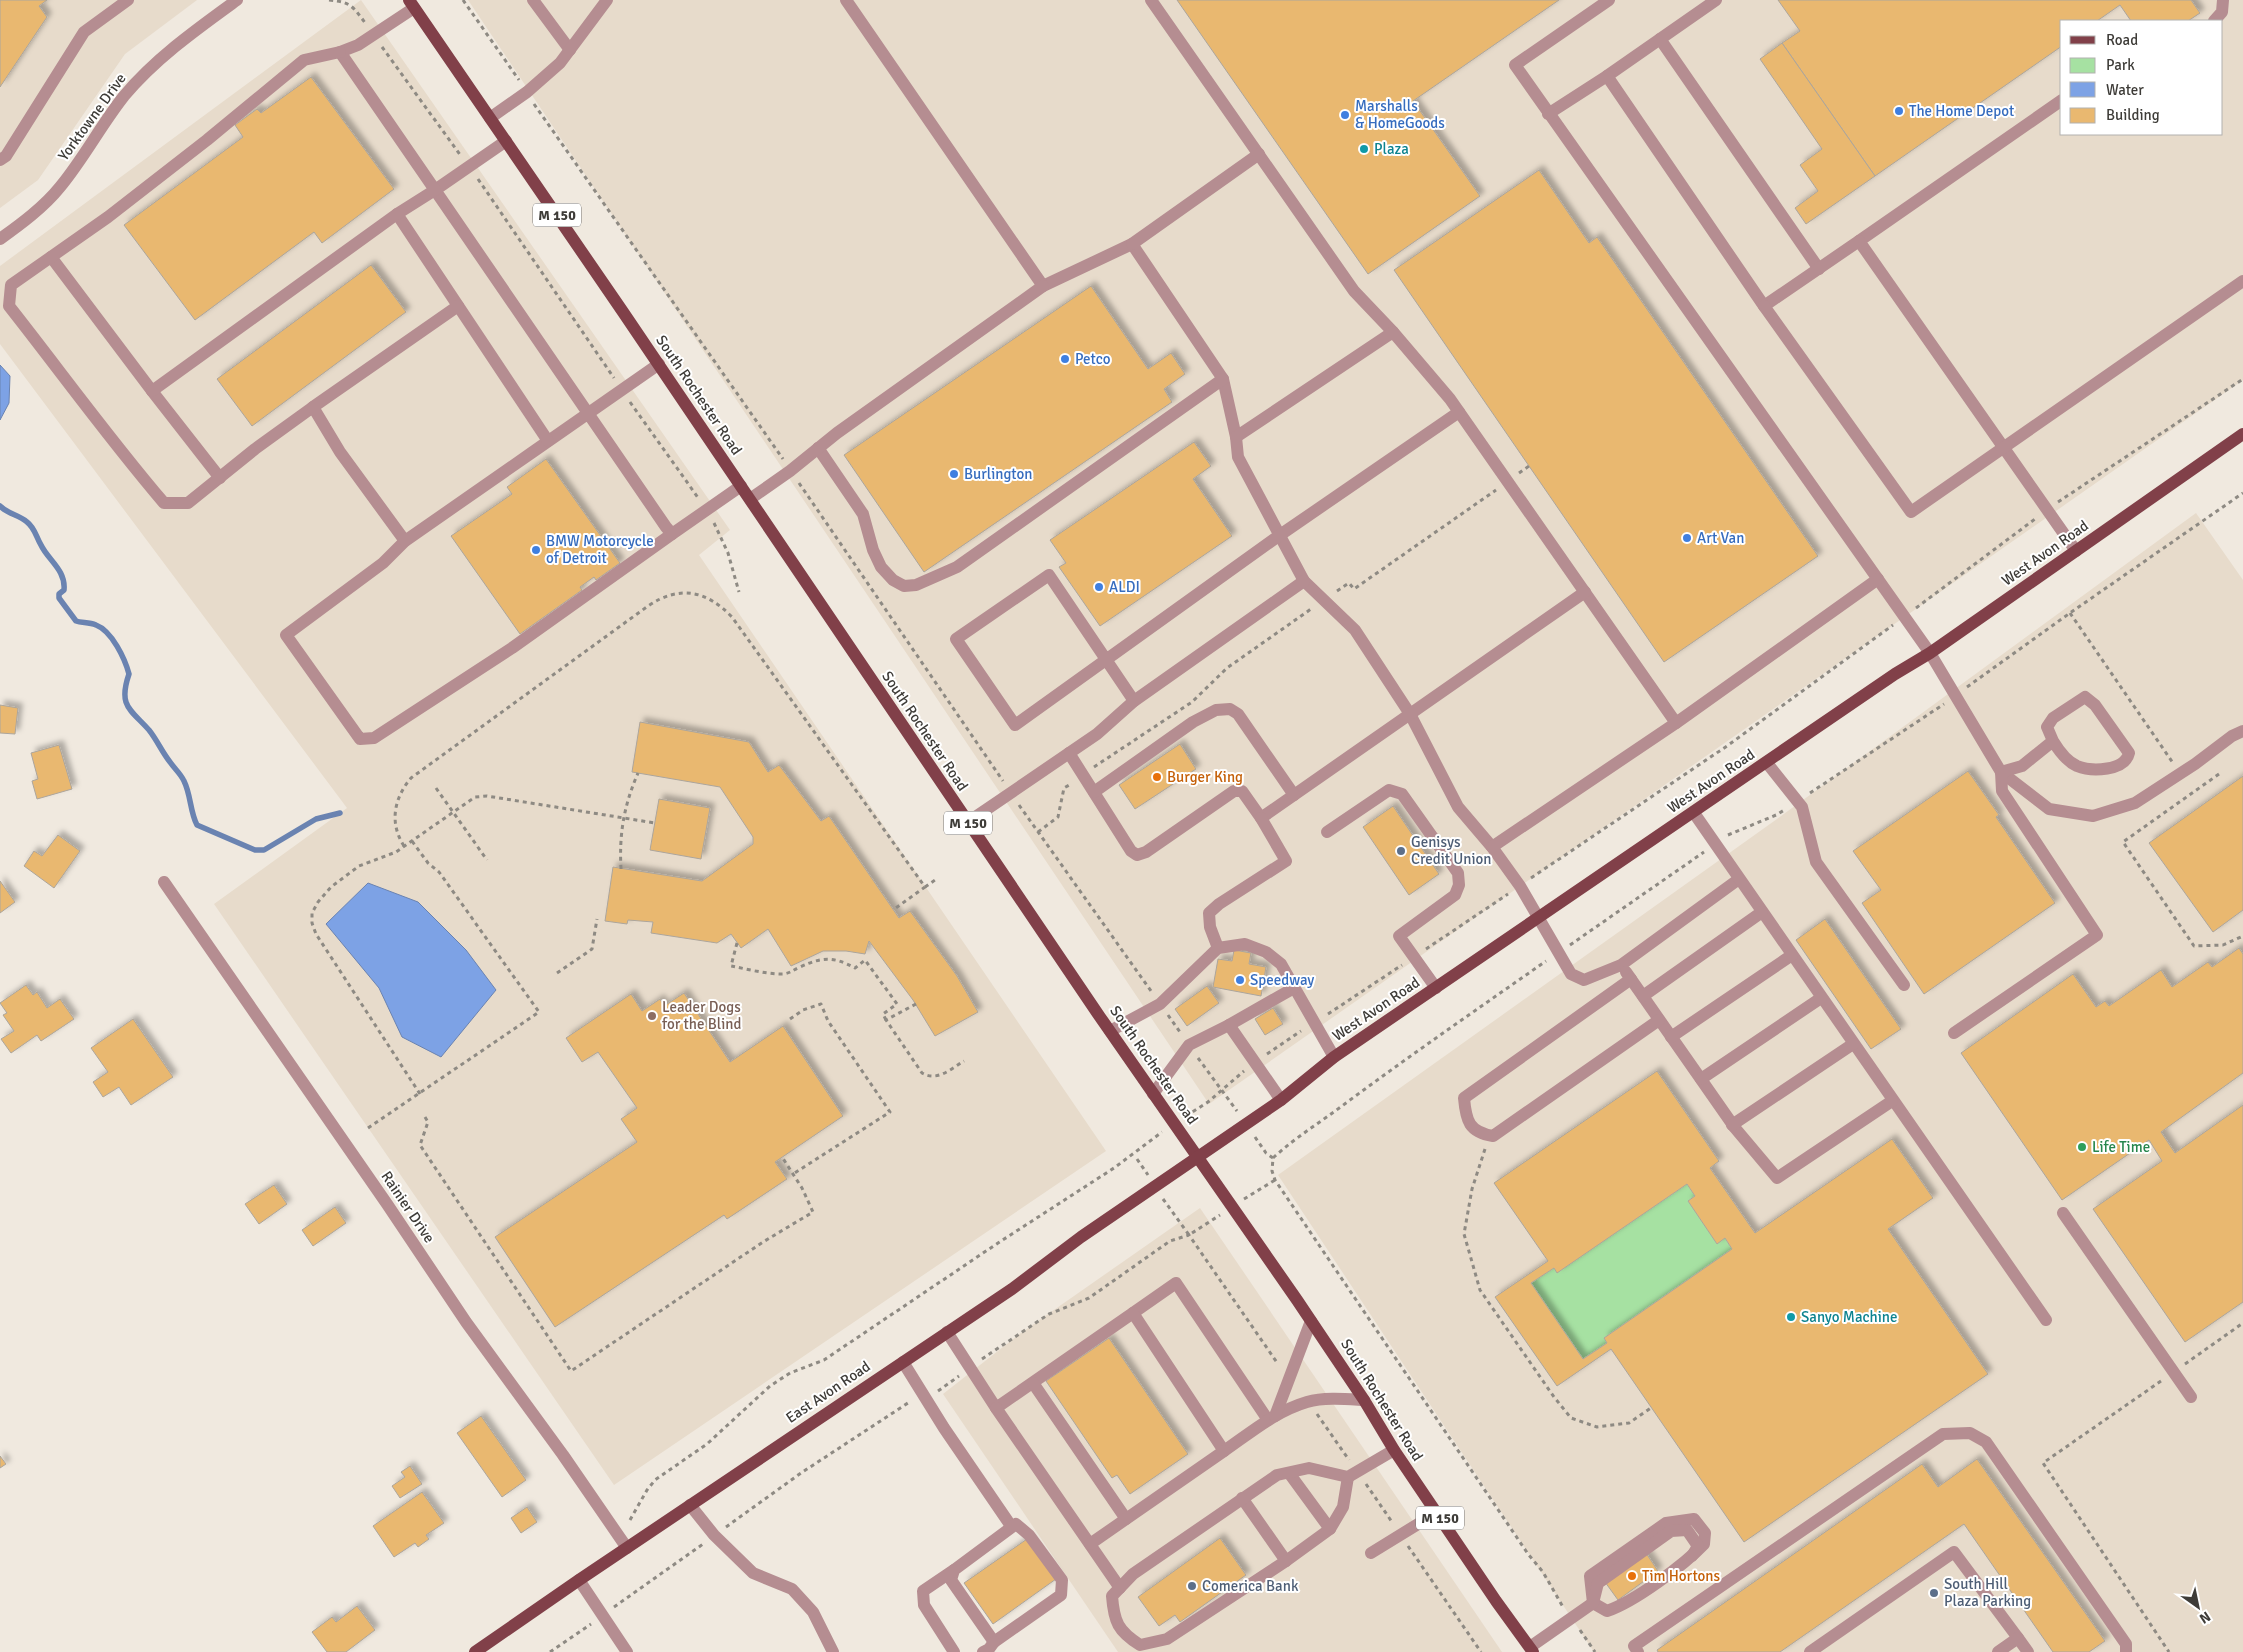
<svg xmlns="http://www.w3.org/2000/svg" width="2243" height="1652" viewBox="0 0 2243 1652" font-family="Signika,sans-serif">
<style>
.built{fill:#e7dbcb;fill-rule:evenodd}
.green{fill:#a6e1a2}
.water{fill:#7da2e5;stroke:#6a83b1}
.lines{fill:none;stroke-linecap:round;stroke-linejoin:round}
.stream{stroke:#6a83b1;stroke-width:5.5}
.building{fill:#e9b870;stroke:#aca59c;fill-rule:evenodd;filter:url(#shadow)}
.path{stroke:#8e8a83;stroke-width:3;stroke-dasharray:4 4;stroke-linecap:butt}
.minor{stroke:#b58d91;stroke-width:12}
.major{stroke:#814049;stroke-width:12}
.shop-dot{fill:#3f7fe0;stroke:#fff;stroke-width:2}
.culture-dot{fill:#0f9aa8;stroke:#fff;stroke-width:2}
.food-dot{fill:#e8710a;stroke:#fff;stroke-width:2}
.service-dot{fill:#5c6f8a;stroke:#fff;stroke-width:2}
.education-dot{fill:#8d6e63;stroke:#fff;stroke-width:2}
.leisure-dot{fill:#2e9e5b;stroke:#fff;stroke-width:2}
.labels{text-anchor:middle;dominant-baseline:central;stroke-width:4;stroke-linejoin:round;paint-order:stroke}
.shield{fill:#fff;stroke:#787674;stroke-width:1}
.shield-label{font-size:14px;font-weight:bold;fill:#3e3c38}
.shop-label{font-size:15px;fill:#366cbe;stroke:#fff;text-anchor:start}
.street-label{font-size:15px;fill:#3e3c38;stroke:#fff}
.culture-label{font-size:15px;fill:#0d838f;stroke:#fff;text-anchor:start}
.food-label{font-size:15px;fill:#c56008;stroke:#fff;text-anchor:start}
.service-label{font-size:15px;fill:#4e5e75;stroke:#fff;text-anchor:start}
.education-label{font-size:15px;fill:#785e54;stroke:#fff;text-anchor:start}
.leisure-label{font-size:15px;fill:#27864d;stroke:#fff;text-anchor:start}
</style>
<defs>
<filter id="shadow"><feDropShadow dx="4.5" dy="-4.5" stdDeviation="2.5" flood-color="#0004"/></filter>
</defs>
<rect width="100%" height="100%" fill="#f0e9df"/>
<g class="built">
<path d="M0,0H197L125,54L38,180L0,208Z"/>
<path d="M361,0L730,530L699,555L1106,1151L614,1485L214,904L347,808L0,344V266Z"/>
<path d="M468,0H2243V380L1209,1104ZM2062,21H2222V134H2062Z"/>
<path d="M2196,513L2243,580V1652H1594L1278,1175L1777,819Z"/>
<path d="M1200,1208L1502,1652H1118L943,1394L1021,1333Z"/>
</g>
<path class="green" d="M1687,1184L1695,1196L1688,1201L1717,1243L1725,1238L1732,1249L1604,1338L1607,1343L1583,1359L1531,1283L1554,1268L1557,1272Z"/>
<g class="water">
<path d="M0,365L10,376L9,403L0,420Z"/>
<path d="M368,883L418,902L466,950L496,990L441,1057L402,1037L379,988L326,924Z"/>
</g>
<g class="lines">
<path class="stream" d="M0,506C8,514 19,515 27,522C35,528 36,537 41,545C48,560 66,570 64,590L59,594V598L76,621C82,623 89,622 96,625C112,631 125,659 129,674C118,706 130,709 149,730C157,740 162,752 170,762C174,768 181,774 184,781C191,795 190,812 197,825L255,850H264L316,819L340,813"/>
</g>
<g class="building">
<path d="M0,0H47L39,6L47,17L0,87Z"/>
<path d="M1177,0H1559L1413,101L1480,196L1368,274Z"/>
<path d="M1778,0H2191L2200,13L2188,21H2131L2120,5L2097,21H2062V46L1875,176L1782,43L1800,31Z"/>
<path d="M1782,43L1875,176L1806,224L1795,208L1818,191L1800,165L1822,149L1760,59Z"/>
<path d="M311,77L394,189L322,243L314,232L195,320L124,225L243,137L235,125L257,109L261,113Z"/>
<path d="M1539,170L1589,243L1597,237L1818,556L1664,662L1394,270Z"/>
<path d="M371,265L406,312L252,426L217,379Z"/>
<path d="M1091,286L1148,369L1171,353L1185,374L1164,389L1172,402L924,572L844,455Z"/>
<path d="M1194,442L1211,466L1193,479L1232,536L1100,626L1059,567L1066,563L1050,540Z"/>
<path d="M546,459L620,563L596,580L594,577L580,587L582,590L520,634L451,536L512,494L507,487Z"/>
<path d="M0,705L18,708L15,734L0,733Z"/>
<path d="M640,722L749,742L768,772L779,765L821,821L829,816L899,918L910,911L957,976L978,1012L935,1036L913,1000L869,941L865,954L846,951H823L791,966L768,929L741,948L731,934L717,943L651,933L653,922L628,920L627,924L605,921L613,867L702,881L753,844V837L720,787L632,772Z"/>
<path d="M1180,744L1196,769L1135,809L1119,785Z"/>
<path d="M59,745L72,789L37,799L32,781L38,779L31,753Z"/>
<path d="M1968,771L1999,815L1996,817L2055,903L1924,994L1862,903L1881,890L1853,851Z"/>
<path d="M2243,776V910L2213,932L2149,843Z"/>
<path d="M659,799L710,808L701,859L650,850Z"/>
<path d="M1393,806L1439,874L1409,895L1363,827Z"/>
<path d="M58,835L80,851L54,888L24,866L34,851L42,856Z"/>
<path d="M0,881L15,902L0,913Z"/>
<path d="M1825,919L1901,1029L1871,1049L1796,940Z"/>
<path d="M2239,948L2243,954V1073L2161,1132L2175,1153L2243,1105V1302L2185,1342L2093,1209L2162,1161L2149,1140L2062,1200L1961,1053L2073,974L2096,1007L2105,1001L2109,1006L2161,970L2172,987L2208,962L2212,967Z"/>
<path d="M1234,950L1251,953L1249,964L1266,967L1261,996L1213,987L1218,959L1232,961Z"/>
<path d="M26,985L33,995L37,992L47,1008L60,999L74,1019L41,1041L37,1035L11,1053L1,1039L14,1031L3,1015L7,1013L0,1003Z"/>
<path d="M1207,986L1219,1003L1187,1026L1175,1009Z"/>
<path d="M684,993L730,1062L783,1026L843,1116L775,1162L787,1179L727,1219L724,1215L555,1327L495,1237L637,1142L621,1119L637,1108L598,1052L582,1062L566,1038L631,994L642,1011L660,999L664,1006Z"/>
<path d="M1273,1008L1283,1024L1265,1035L1255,1019Z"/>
<path d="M133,1019L173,1077L131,1105L119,1087L103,1097L93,1082L108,1072L91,1048Z"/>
<path d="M1657,1071L1719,1161L1710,1168L1755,1233L1892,1139L1933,1198L1888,1229L1988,1374L1744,1542L1611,1349L1557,1386L1495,1297L1548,1261L1494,1183ZM1687,1184L1695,1196L1688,1201L1717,1244L1725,1238L1732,1249L1604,1338L1607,1343L1583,1359L1531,1283L1554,1268L1557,1273Z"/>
<path d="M274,1185L287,1204L259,1224L245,1204Z"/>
<path d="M335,1207L346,1223L313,1246L302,1230Z"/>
<path d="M1109,1338L1188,1454L1130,1494L1117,1475L1112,1478L1046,1381Z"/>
<path d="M481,1416L526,1480L502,1497L457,1433Z"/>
<path d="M0,1456L6,1464L0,1468Z"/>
<path d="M1977,1459L2105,1641L2089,1652H2053L1964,1524L1780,1652H1658L1657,1650L1922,1464L1938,1487Z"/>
<path d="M410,1466L422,1484L400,1498L392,1486L405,1477L401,1472Z"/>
<path d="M422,1492L444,1523L426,1535L429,1539L418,1547L415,1543L394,1557L373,1526Z"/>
<path d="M527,1507L537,1522L521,1533L511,1518Z"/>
<path d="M1220,1538L1246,1575L1180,1622L1175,1615L1159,1626L1138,1597Z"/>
<path d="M1027,1539L1056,1579L993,1624L964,1583Z"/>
<path d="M1646,1553L1658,1571L1618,1600L1605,1582Z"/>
<path d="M357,1606L375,1630L346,1652H327L312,1632L332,1617L336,1622Z"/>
</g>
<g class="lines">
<g class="path">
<path d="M329,0C352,2 353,7 366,24"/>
<path d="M463,0L519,80"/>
<path d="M382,47L461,156"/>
<path d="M534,104L783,459"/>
<path d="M478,179L614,378"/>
<path d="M630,402L699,499"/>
<path d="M1519,473L1529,466"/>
<path d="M799,483L1003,781"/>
<path d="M2058,502L2243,379"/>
<path d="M714,523L728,553L739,592"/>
<path d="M1337,591L1349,583L1354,589L1496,490"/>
<path d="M1916,608L2035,519"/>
<path d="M2070,613L2173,763"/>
<path d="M1967,687L2070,613L2243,493"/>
<path d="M1094,767L1192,702L1227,668L1311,609"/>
<path d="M2219,774L2123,842L2194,946L2223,945L2243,936"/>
<path d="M436,788L487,860"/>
<path d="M1810,793L1944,704"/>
<path d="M1019,805L1151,991"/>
<path d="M1038,832L1058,817L1064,788L1071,784"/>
<path d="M1728,835L1776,815L1786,809"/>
<path d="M404,846C389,823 394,798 411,778L648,606C679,585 706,590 732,617L925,887L893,910"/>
<path d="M621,869C619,834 624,805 638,773"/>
<path d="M1531,878L1727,746L1893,625"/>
<path d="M925,887L935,880"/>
<path d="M737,943L731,966C747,969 765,974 782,974C789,974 793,970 800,967C822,957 833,956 855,968L865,960L897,1004L883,1014L886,1020"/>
<path d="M1570,945L1704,852"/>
<path d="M1426,949L1508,894"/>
<path d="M557,973L592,949L597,919"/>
<path d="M916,1004L886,1020L922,1073C937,1082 951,1069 964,1061"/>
<path d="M1328,1014L1402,965"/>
<path d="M1168,1015L1180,1032"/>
<path d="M790,1019L803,1010L821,1004L828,1021L890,1112L793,1174"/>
<path d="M1267,1054L1301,1031"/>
<path d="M1198,1058L1237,1111"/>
<path d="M420,1094L316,934L312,923V913L318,902L331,887L359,866L396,852L475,797L487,796L655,823"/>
<path d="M1186,1116L1208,1102L1244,1071"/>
<path d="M425,1117L428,1122L420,1145L571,1371L763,1242L813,1212L802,1188L782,1157"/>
<path d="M368,1128L539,1012L439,872L428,863L412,841"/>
<path d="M1255,1137L1266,1153L1273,1158L1272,1171L1275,1180L1528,1554L1543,1572L1563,1607"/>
<path d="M1485,1149L1472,1189L1464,1234L1480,1290L1554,1397L1571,1418L1597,1427L1629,1423L1651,1408"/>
<path d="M1273,1158C1297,1136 1321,1122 1346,1103C1412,1054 1479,1008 1546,961"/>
<path d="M1137,1159L1148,1175"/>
<path d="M1163,1199L1189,1235L1220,1215"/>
<path d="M1244,1199L1275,1180"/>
<path d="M982,1359L1049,1314L1089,1298L1170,1241L1189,1235L1278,1364"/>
<path d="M2185,1364L2243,1323"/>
<path d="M2161,1381L2043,1463L2169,1652"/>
<path d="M938,1391L959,1376"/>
<path d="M1317,1414L1349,1460"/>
<path d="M1366,1484L1392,1522"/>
<path d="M630,1520L647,1490L655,1480L707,1444L770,1386L790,1373L824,1360L998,1243L1114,1168L1162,1132"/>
<path d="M726,1527L801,1473L911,1401"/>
<path d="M1408,1546L1481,1652"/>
<path d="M614,1607L703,1544"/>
<path d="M1580,1630L1595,1652"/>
<path d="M550,1652L591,1624"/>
</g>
<g class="minor">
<path d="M533,0L570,50"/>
<path d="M846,0L1043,286L1132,244L1223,379L1236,437L1238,457L1304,581L1355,630L1410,714L1458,807L1492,847L1520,886L1571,974L1584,980L1621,965L1739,879"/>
<path d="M1151,0L1354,291L1393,332"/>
<path d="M1609,0L1515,65L1930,653L2001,772L2049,809L2093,816L2135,803L2195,764L2232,736L2243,731"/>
<path d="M2214,21L2222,12L2223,0"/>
<path d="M1660,39L1819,269"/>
<path d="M1607,76L1716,0"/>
<path d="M2062,100L1859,241L2076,551"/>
<path d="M1548,114L1607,76L1764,306L1859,241"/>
<path d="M490,118L527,92L560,63L607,0"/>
<path d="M506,141L435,190L666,527L672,534L512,648L374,738L360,739L286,635L383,563L405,541C490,482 574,423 659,364"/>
<path d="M0,160L6,156L84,32L128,0"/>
<path d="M397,214L548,441"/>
<path d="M0,239C21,224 44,207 60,187C84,158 101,125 124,96C156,58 197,29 237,0"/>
<path d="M1132,244L1259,154"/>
<path d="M51,257L152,391L220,478"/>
<path d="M1764,306L1911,512L2243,281"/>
<path d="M152,391L397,214L435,190L340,52L358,45L414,8"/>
<path d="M313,407L255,449L188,503H164C110,440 61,372 9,306L11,285L108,217L207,140L304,60L340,52"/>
<path d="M1236,437L1393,332L1450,399L1676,723L1878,579"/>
<path d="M818,448L863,514L873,550L881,567L893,580L904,586L916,585L957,567L1223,379"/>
<path d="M750,499L790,471L837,433L1043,286"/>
<path d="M672,534L741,486"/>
<path d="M405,541L340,452L313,407L458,306"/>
<path d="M1134,701L1049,575L956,639L1015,725L1280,535L1459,412"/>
<path d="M1069,753L1131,851L1137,855L1146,852L1234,791H1242L1261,818L1585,592"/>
<path d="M1767,763L1802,807L1816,862L1904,985"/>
<path d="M1094,792L1193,722L1216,710L1230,709L1238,714L1294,795"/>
<path d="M1694,813L2046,1320"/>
<path d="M968,822L1097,734L1134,701L1304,581"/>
<path d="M1327,832L1389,790L1402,794L1458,873L1459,885L1455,895L1399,936L1436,988"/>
<path d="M1492,847L1676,723"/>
<path d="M164,882L387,1204L466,1322L563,1455L627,1548"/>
<path d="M1218,948L1210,927L1209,913L1219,904L1286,861L1261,818"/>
<path d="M1626,972L1735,1128L1777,1178L1892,1101"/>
<path d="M1631,979L1464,1098C1466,1121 1469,1132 1493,1136L1659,1020"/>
<path d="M1643,996L1762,912"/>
<path d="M1110,1031L1160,1004L1218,948L1245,944L1266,952L1281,964L1334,1057"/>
<path d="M1954,1033L2097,935L2002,791L2001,772L2022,766L2053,741L2047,727L2053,718L2085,697L2095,705L2129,753C2125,771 2092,772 2077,766C2066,761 2059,751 2053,741"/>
<path d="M1671,1037L1792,955"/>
<path d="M1701,1079L1821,998"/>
<path d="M1153,1094L1189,1045L1229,1025"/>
<path d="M1281,1100L1229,1025L1294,988"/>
<path d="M1732,1125L1853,1044"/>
<path d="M2063,1213L2191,1397"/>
<path d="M1133,1313L1176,1283L1268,1420"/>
<path d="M947,1332L996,1408L1133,1313L1224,1451C1250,1433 1276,1411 1307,1402C1325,1397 1346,1399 1364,1400"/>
<path d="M903,1362L944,1428L1011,1526"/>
<path d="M1033,1383L1126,1519"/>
<path d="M996,1408L1120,1588"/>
<path d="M1275,1416L1311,1321"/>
<path d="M1289,1473L1330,1529"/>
<path d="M1242,1498L1286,1561L1330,1529L1343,1507L1348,1477"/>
<path d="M690,1505L714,1535L753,1573L792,1589L813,1612L833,1652"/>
<path d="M1694,1519L1705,1533L1704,1544C1684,1565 1634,1602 1607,1611L1593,1603L1590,1576L1666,1523Z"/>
<path d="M1016,1524L1029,1535L1062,1580L1061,1595L994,1642L951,1580L954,1570Z"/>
<path d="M1090,1544L1224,1451"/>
<path d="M1371,1553L1436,1513"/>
<path d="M1286,1561L1167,1639L1140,1645C1118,1631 1114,1622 1112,1596L1133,1574L1277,1475L1309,1468L1348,1477L1394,1450"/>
<path d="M954,1570L923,1591L924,1605L954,1652"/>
<path d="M579,1580L627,1652"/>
<path d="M1530,1647L1593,1603L1598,1583L1671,1531L1687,1530L1698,1546L1692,1556"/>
<path d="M983,1652L989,1649L994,1642"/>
<path d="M1638,1652L1634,1646L1943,1434L1970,1433L1986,1442L2126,1644V1652"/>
<path d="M1810,1652L1954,1552L2018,1638"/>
<path d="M1998,1652L2018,1638L2028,1652"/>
</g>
<g class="major">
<path d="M409,0L623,312L1100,1017L1297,1300L1364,1400L1394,1450L1496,1601L1533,1652"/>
<path d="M475,1652L579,1580L1012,1289L1081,1237L1281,1100L1334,1057L1895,674L1930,653L2243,434"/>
</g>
</g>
<g class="shop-dot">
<circle cx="1899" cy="111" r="5"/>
<circle cx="1345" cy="115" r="5"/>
<circle cx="1065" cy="359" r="5"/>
<circle cx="954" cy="474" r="5"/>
<circle cx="1687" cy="538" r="5"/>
<circle cx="536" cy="550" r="5"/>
<circle cx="1099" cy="587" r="5"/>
<circle cx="1240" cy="980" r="5"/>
</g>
<g class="culture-dot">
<circle cx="1364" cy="149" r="5"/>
<circle cx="1791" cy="1317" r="5"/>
</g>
<g class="food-dot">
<circle cx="1157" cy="777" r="5"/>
<circle cx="1632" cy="1576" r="5"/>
</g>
<g class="service-dot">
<circle cx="1401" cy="851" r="5"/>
<circle cx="1192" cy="1586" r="5"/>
<circle cx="1934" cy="1593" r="5"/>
</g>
<circle class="education-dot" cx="652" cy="1016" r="5"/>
<circle class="leisure-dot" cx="2082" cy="1147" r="5"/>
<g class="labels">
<g class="shield">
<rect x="533" y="203.5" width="48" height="23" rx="4"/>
<rect x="944" y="811.5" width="48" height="23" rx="4"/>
<rect x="1416" y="1506.5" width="48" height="23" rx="4"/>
</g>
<g class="shield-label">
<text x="557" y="215">M 150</text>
<text x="968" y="823">M 150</text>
<text x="1440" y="1518">M 150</text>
</g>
<g class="shop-label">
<text x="1355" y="106">Marshalls<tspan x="1355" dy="17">&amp; HomeGoods</tspan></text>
<text x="1909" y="111">The Home Depot</text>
<text x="1075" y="359">Petco</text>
<text x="964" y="474">Burlington</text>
<text x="1697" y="538">Art Van</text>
<text x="546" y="541">BMW Motorcycle<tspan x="546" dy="17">of Detroit</tspan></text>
<text x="1109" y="587">ALDI</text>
<text x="1250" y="980">Speedway</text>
</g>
<g class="street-label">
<text transform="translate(92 117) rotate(-54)">Yorktowne Drive</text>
<text transform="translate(699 395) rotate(56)">South Rochester Road</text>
<text transform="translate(2045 553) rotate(-35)">West Avon Road</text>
<text transform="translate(925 731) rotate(56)">South Rochester Road</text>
<text transform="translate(1711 781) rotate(-34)">West Avon Road</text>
<text transform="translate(1376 1009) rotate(-34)">West Avon Road</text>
<text transform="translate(1154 1065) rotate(55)">South Rochester Road</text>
<text transform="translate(408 1207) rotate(56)">Rainier Drive</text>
<text transform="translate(828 1392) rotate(-34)">East Avon Road</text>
<text transform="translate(1382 1400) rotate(58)">South Rochester Road</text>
</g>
<g class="culture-label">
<text x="1374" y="149">Plaza</text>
<text x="1801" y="1317">Sanyo Machine</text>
</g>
<g class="food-label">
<text x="1167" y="777">Burger King</text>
<text x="1642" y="1576">Tim Hortons</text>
</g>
<g class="service-label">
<text x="1411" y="842">Genisys<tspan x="1411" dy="17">Credit Union</tspan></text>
<text x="1944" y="1584">South Hill<tspan x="1944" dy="17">Plaza Parking</tspan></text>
<text x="1202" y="1586">Comerica Bank</text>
</g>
<g class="education-label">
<text x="662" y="1007">Leader Dogs<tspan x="662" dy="17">for the Blind</tspan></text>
</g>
<g class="leisure-label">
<text x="2092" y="1147">Life Time</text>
</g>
</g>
<rect x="2060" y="20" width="162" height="115" fill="#ffffff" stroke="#b2b1af"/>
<rect x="2070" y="36" width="25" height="8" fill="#814049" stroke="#b2b1af"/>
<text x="2106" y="45" font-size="15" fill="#3e3c38">Road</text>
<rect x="2070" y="58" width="25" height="15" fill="#a6e1a2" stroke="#b2b1af"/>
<text x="2106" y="70" font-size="15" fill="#3e3c38">Park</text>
<rect x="2070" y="82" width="25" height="15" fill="#7da2e5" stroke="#b2b1af"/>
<text x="2106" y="95" font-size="15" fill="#3e3c38">Water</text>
<rect x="2070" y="108" width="25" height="15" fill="#e9b870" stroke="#b2b1af"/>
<text x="2106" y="120" font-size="15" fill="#3e3c38">Building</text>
<g transform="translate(2198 1607) rotate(147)" stroke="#ffffff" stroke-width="4" paint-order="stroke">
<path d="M0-4L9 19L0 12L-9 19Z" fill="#3e3c38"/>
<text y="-8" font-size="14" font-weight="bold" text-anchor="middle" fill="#3e3c38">N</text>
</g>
</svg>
